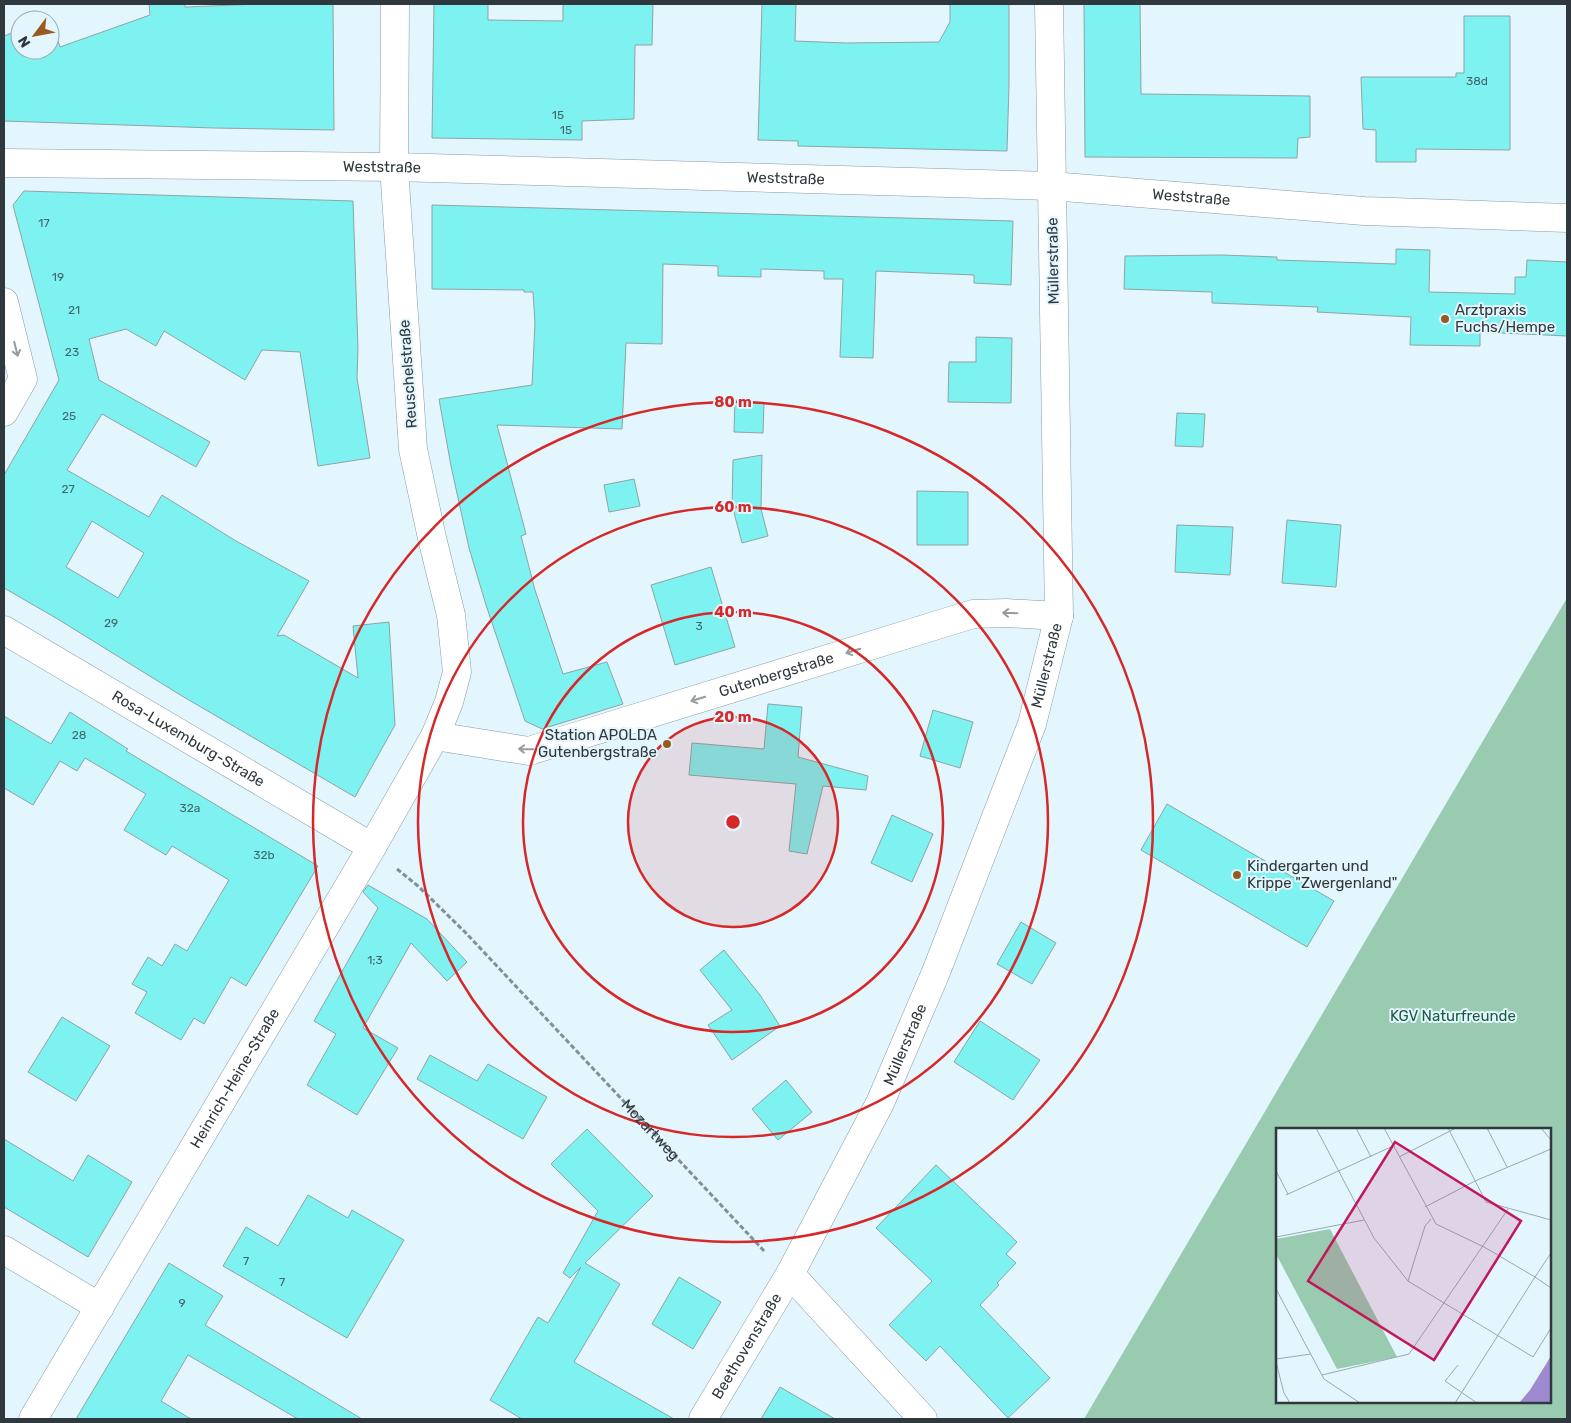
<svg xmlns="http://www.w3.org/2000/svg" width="1571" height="1423" viewBox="0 0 1571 1423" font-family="Rubik,sans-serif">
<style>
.green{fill:#98cbb0;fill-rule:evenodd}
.building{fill:#7ef1f1;stroke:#8da5a5;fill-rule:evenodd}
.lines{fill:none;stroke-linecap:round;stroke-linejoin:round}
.street-casing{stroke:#879ba5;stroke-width:29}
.secondary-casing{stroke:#879ba5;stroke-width:29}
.path{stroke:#839096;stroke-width:3;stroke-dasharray:5 2.5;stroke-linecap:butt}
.street{stroke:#fff;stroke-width:28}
.secondary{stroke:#fff;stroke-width:28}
.oneway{stroke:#979c9e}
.ring{fill:none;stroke:#d62828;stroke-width:2.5}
.poi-dot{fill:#985a1f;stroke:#e3f5fd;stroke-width:2}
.labels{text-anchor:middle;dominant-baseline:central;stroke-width:4;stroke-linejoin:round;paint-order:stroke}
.number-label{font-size:12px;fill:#436669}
.street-label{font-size:15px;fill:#2f383c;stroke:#e3f5fd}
.poi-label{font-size:15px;fill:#2f383c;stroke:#e3f5fd;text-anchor:start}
.park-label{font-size:15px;fill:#195c40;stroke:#e3f5fd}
.inset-road{fill:none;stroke:#9ba9b0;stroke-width:1}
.view{fill:#c2185b;fill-opacity:0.15;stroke:#c2185b;stroke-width:2.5}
.inset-edge{fill:none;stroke:#2f383c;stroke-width:2.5}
.centre{fill:#d62828;stroke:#e3f5fd;stroke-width:2.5}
.ring-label{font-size:15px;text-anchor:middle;font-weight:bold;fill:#d62828;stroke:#e3f5fd;stroke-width:4;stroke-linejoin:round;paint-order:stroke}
</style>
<rect width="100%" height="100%" fill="#e3f5fd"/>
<path class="green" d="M1567,598V1419H1084ZM1277,1129H1550V1402H1277Z"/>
<g class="building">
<path d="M149,4H185V7L260,4H333L334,130L214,128L4,121V36L20,30V50H50V20L60,47L150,15Z"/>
<path d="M434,4H488V20L563,21V4H653L652,45H635L634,119L582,121V140L432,138Z"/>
<path d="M762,4H796L795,41L846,43L939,42L950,22V4H1009V85L1007,151L798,146V141L758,140Z"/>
<path d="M1084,4H1140L1141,94L1310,96V137L1298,138L1297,158L1085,157Z"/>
<path d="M1464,16H1510V150L1416,149V162H1376V130L1363,129L1361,77H1456V73H1464Z"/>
<path d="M24,191L353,201L358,349L357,378L370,458L318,466L300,352L262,350L245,380L164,331L156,346L126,329L89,339L99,380L210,442L196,467L102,414L67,470L149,517L162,495L236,541L309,581L277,636L284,635L358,678L353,626L389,622L395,725L355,797L182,696L56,618L4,588V475L59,380L13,205ZM92,521L144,553L118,598L66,567Z"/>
<path d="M432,205L1013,221L1011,285L974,283V275L876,271L873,358L840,357L843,279H824V271L761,269V277L718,276V266L663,264L662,344L626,343L622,429L497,425L526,534L521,536L535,590L563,674L607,662L623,704L542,729L525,721L486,605L469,548L451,466L439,399L532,385L535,323L533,292H524V290L432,289Z"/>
<path d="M1396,249L1430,250L1429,292L1515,294V277H1526L1527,260L1567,262V336L1480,332V346L1410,345L1411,317L1317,312L1318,307L1212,303V292L1124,289L1125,256L1222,255L1277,257V260L1396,264Z"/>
<path d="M976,337L1012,338L1011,403L948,402L949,362H976Z"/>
<path d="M735,400L764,403L763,433L734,432Z"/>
<path d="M1177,413L1205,414L1203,447L1175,446Z"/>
<path d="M762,455L761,509L768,536L742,543L732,505L733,460Z"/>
<path d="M634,479L640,506L609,512L604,485Z"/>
<path d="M917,491L968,492V545H917Z"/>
<path d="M1287,520L1341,525L1336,587L1282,583Z"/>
<path d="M1177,525L1233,527L1230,575L1175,572Z"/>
<path d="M711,567L735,647L675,665L651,585Z"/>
<path d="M768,704L802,707L798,757L868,776L866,790L823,786L807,854L789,851L796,784L689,775L692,743L764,749Z"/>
<path d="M933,710L973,722L960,768L920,756Z"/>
<path d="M70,712L128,749L126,751L318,866L246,986L231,977L204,1024L194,1018L181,1040L135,1013L147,992L132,984L148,957L162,966L175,944L187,951L229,880L172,846L166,855L124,830L146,794L85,758L77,771L60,761L33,805L4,788V716L51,744Z"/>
<path d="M1167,804L1334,901L1307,947L1141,850Z"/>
<path d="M892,815L933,834L912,882L871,863Z"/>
<path d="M368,885L427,919L467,962L447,981L411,943L363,1028L398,1048L357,1115L307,1085L336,1034L314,1021L378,908L363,892Z"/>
<path d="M1021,922L1056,943L1032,984L997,964Z"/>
<path d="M724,950L760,995L780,1026L732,1060L708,1025L732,1010L700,970Z"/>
<path d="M62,1017L110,1046L76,1101L28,1072Z"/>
<path d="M980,1021L1040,1060L1013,1100L954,1062Z"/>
<path d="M430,1055L477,1081L488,1064L547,1097L523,1139L417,1079Z"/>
<path d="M786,1080L812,1112L778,1140L752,1109Z"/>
<path d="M587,1129L653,1196L585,1263L620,1284L574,1362L674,1419H522L490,1400L538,1317L548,1323L581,1267L570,1278L563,1273L598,1211L551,1164Z"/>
<path d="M4,1139L73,1181L88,1155L132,1182L88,1257L4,1207Z"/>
<path d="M936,1165L1017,1242L1006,1254L1016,1263L997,1283L999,1285L980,1305L1050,1378L1008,1418L940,1346L926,1361L889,1325L932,1281L876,1228Z"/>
<path d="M308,1195L348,1218L352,1210L404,1240L347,1338L223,1266L246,1227L278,1246Z"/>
<path d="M169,1263L223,1296L205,1325L362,1419H298L188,1355L161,1401L191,1419H76Z"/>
<path d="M679,1277L721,1302L693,1349L652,1324Z"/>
<path d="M780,1387L835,1419H761Z"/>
</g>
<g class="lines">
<defs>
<g id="street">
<path id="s2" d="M4,163L394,167L1051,186L1364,211L1567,218"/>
<path d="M4,302L23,379L4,412"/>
<path id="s3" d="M4,630L372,847"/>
<path id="s4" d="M435,736L529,751L973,614L1006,613L1059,616"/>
<path d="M4,1250L100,1307"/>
<path d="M790,1274L923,1419"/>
<path id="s5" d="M703,1419L790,1274L880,1103L936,972L1032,724L1059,616L1049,4"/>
</g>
<g id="secondary">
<path id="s6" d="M33,1419L372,847L435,736L449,702L457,672L451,615L432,538L413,449L394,167L395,4"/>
</g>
</defs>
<use href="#street" class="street-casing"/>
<use href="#secondary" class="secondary-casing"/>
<path class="path" id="s1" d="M397,869L418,886L465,932L765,1252"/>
<use href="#street" class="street"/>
<use href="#secondary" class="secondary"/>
</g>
<defs><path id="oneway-shaft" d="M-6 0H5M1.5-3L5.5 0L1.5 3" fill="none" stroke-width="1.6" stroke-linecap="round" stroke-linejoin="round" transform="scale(1.25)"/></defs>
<g class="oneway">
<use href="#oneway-shaft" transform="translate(16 349) rotate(76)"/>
<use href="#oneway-shaft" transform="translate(1010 613) rotate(-178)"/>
<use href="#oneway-shaft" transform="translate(853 651) rotate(163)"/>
<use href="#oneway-shaft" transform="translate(698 699) rotate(163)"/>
<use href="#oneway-shaft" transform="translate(526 749) rotate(-179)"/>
</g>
<circle cx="733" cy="822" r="105" fill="#d62828" fill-opacity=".12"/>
<g class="ring">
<circle cx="733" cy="822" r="105"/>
<circle cx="733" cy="822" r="210"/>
<circle cx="733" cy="822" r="315"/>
<circle cx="733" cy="822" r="420"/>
</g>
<g class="poi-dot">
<circle cx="1445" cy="319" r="5"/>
<circle cx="667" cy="744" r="5"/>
<circle cx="1237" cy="875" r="5"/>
</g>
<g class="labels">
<g class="number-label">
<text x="1477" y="81">38d</text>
<text x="558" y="115">15</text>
<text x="566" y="130">15</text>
<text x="44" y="223">17</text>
<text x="58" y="277">19</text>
<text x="74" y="310">21</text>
<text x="72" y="352">23</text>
<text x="69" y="416">25</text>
<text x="68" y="489">27</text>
<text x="111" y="623">29</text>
<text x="699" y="626">3</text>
<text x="79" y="735">28</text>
<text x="190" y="808">32a</text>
<text x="264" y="855">32b</text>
<text x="375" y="960">1;3</text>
<text x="246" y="1261">7</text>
<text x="282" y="1282">7</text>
<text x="182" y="1303">9</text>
</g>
<g class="street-label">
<text stroke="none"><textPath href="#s2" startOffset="378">Weststraße</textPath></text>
<text stroke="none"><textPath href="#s2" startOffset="782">Weststraße</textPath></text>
<text stroke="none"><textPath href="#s2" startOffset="1188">Weststraße</textPath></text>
<text transform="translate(1053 261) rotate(-91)">Müllerstraße</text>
<text transform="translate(408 374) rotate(-94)">Reuschelstraße</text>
<text stroke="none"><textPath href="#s5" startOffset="831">Müllerstraße</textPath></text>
<text stroke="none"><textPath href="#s4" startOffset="354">Gutenbergstraße</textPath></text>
<text stroke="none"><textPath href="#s3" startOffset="214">Rosa-Luxemburg-Straße</textPath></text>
<text stroke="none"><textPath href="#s5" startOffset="426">Müllerstraße</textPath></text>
<text stroke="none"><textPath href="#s6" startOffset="396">Heinrich-Heine-Straße</textPath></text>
<text stroke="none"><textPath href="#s1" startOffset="364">Mozartweg</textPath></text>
<text stroke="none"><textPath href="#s5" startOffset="85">Beethovenstraße</textPath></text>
</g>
<g class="poi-label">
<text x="1455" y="310">Arztpraxis<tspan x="1455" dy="17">Fuchs/Hempe</tspan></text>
<text x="657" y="735" text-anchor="end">Station APOLDA<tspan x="657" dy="17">Gutenbergstraße</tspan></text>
<text x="1247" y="866">Kindergarten und<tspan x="1247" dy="17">Krippe "Zwergenland"</tspan></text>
</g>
<g class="park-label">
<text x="1453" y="1016">KGV Naturfreunde</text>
</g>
</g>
<g transform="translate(1276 1128)">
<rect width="275" height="275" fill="#e3f5fd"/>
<path d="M54,101L121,229L61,241L0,126V111Z" fill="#98cbb0"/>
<path d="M275,228V275H243L254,262Z" fill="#9f8ad1"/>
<path class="inset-road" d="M40,0L98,110L132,153L257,229L275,200M80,0L95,29M108,0L160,96L208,119L259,149L179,275M172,0L210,74L275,92M211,0L231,39M265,0L275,12M123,29L180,0M0,43L12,66M10,67L117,18M149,79L199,53L275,21M0,109L88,92M275,125L259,149L275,160M132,153L149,98L155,91M0,161L48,251L84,275M0,231L35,226M0,234L8,265L14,275M182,237L169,253L201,275M46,247L133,226L232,81"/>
<path class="view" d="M119,14L245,93L158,232L32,153Z"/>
<rect width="275" height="275" class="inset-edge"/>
</g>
<circle cx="733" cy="822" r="8" class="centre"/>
<g class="ring-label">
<text x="733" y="407">80 m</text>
<text x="733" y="512">60 m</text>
<text x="733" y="617">40 m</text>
<text x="733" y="722">20 m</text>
</g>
<rect width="1571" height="1423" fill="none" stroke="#2f383c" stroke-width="10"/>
<g transform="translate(35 35) rotate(238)"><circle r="24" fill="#e3f5fd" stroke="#9ba9b0"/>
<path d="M0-4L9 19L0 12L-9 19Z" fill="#985a1f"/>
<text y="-8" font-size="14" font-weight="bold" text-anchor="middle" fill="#2f383c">N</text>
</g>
</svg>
